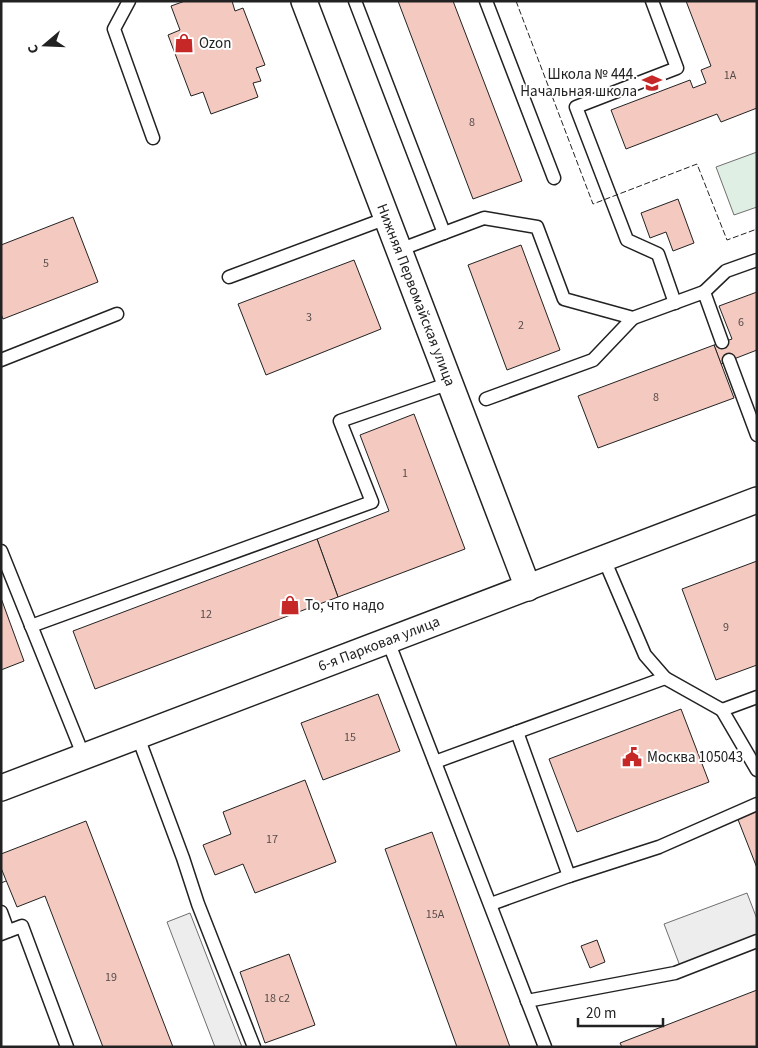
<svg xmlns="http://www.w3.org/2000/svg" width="758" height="1048" viewBox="0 0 758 1048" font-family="'Source Sans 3',sans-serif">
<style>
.green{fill:#e0efe3;stroke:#6f6f6f}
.parking{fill:#ededed;stroke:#6f6f6f}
.building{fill:#f3c9c0;stroke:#222}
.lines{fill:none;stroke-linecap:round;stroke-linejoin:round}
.service-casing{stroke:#222;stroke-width:15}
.minor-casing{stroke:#222;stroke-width:28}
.service{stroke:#fff;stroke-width:12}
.minor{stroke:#fff;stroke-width:25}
.fence{stroke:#222;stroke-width:1;stroke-dasharray:6 2.5;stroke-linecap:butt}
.labels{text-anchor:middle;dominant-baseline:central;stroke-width:4;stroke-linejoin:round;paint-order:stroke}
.number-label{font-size:12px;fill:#564c4a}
.poi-label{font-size:15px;fill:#222;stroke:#fff;text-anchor:start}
.street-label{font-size:15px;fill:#222;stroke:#fff}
</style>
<rect width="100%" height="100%" fill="#fff"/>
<path class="green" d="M757,152V207L734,215L716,167Z"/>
<g class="parking">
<path d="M747,893L757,919V937L680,966L664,924Z"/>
<path d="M190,913L242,1047H215L167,922Z"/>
</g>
<g class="building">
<path d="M185,1H232L235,11L243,8L265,65L256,68L261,81L253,83L258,97L211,114L203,92L191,96L168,35L180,30L171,6Z"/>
<path d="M398,1H453L522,181L473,199Z"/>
<path d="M686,1H757V108L721,122L717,114L626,149L611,110L690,80L693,88L706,83L701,70L711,66Z"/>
<path d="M678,199L694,243L673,251L666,232L650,238L641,213Z"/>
<path d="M73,217L98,282L3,319L1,314V245Z"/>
<path d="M521,245L560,350L507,370L468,265Z"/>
<path d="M354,260L381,329L266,375L238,304Z"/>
<path d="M757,292V350L721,364L714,345L732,339L719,306Z"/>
<path d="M714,345L734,398L598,448L578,396Z"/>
<path d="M414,414L465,549L338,597L317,539L389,511L360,435Z"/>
<path d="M317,539L338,597L95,689L73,631Z"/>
<path d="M757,561V665L716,680L682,589Z"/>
<path d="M1,598L24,661L1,670Z"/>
<path d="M378,694L400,751L323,780L301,723Z"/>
<path d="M681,709L709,782L577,832L549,759Z"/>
<path d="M305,780L336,862L255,893L243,864L215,875L203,845L231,834L223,812Z"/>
<path d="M757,809V868L737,817Z"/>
<path d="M86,821L173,1047H103L45,896L17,907L1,868V854Z"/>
<path d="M432,832L474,948L510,1047H457L385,849Z"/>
<path d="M597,940L605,962L590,968L581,946Z"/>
<path d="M289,954L315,1025L265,1043L240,972Z"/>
<path d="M757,990V1047H622L620,1043Z"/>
</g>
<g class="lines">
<defs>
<g id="service">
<path d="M129,1L114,29L153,138"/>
<path d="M355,1L444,233L399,250"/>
<path d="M486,1L554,178"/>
<path d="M652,1L677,68L576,107L627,240L658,254L675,303"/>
<path d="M444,233L484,218L537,227L564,299L633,318L704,292L722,342"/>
<path d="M229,277L387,218"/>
<path d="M704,292L726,271L757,260"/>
<path d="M1,360L117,314"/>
<path d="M729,360L757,435"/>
<path d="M486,399L593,360L633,318"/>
<path d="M1,551L84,757"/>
<path d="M31,626L372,502L340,421L450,383"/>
<path d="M388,641L545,1047"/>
<path d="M665,678L722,710"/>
<path d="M757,697L722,710L757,770"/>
<path d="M517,732L569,876"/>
<path d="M138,737L183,858L198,904L254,1047"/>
<path d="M435,762L665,678L645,655L604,559"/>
<path d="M491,904L569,876L659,847L757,804"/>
<path d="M1,912L8,931"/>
<path d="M1,934L22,926L67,1047"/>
<path d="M527,1001L675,973L757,941"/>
</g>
<g id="minor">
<path d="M304,1L528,588"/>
<path d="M1,788L757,500"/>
</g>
</defs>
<use href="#service" class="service-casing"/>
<use href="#minor" class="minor-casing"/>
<use href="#service" class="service"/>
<use href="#minor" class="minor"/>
<g class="fence">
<path d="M516,1L593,204L697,164L727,240L757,229"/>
<path d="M1,883L6,881"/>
</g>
</g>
<defs>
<symbol id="shop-bare" viewBox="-9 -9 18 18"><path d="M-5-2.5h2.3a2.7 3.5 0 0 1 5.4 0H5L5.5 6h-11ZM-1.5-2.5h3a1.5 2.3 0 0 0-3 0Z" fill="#c62828" stroke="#fff" stroke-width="2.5" paint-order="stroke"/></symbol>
<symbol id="school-bare" viewBox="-9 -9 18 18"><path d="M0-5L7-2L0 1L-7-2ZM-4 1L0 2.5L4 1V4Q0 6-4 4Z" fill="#c62828" stroke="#fff" stroke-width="2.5" paint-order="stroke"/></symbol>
<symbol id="civic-bare" viewBox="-9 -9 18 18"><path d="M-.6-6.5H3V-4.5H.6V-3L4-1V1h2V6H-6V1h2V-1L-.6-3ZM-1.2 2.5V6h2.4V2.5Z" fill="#c62828" stroke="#fff" stroke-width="2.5" paint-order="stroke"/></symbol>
</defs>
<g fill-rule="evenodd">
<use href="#shop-bare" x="170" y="29" width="28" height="28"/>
<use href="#school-bare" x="638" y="69" width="28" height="28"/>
<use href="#shop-bare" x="276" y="591" width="28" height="28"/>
<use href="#civic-bare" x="618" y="743" width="28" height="28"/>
</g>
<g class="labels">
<g class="number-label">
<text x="730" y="75">1А</text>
<text x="472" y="122">8</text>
<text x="46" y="263">5</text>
<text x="309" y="317">3</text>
<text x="741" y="322">6</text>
<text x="521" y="325">2</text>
<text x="656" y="397">8</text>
<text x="405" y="473">1</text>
<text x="206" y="614">12</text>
<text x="726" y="627">9</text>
<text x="350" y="737">15</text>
<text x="272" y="839">17</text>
<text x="435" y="914">15А</text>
<text x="111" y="977">19</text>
<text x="277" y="998">18 с2</text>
</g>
<g class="poi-label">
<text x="199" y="43">Ozon</text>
<text x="637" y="74" text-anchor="end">Школа № 444.<tspan x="637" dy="17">Начальная школа</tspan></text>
<text x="305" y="605">То, что надо</text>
<text x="647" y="757">Москва 105043</text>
</g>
<g class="street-label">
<text transform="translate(416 295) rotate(69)">Нижняя Первомайская улица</text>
<text transform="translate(379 644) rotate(-21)">6-я Парковая улица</text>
</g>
</g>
<rect width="758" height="1048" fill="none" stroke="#222222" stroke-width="5"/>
<g transform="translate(45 45) rotate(251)" stroke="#ffffff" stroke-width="4" paint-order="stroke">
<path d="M0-4L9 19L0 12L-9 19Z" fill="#222222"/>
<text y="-8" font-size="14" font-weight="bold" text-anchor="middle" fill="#222222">С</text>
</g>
<path d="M578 1018v8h85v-8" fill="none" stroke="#222222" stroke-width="2.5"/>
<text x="586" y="1018" font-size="15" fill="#222222" stroke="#ffffff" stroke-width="4" paint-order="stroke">20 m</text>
</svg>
